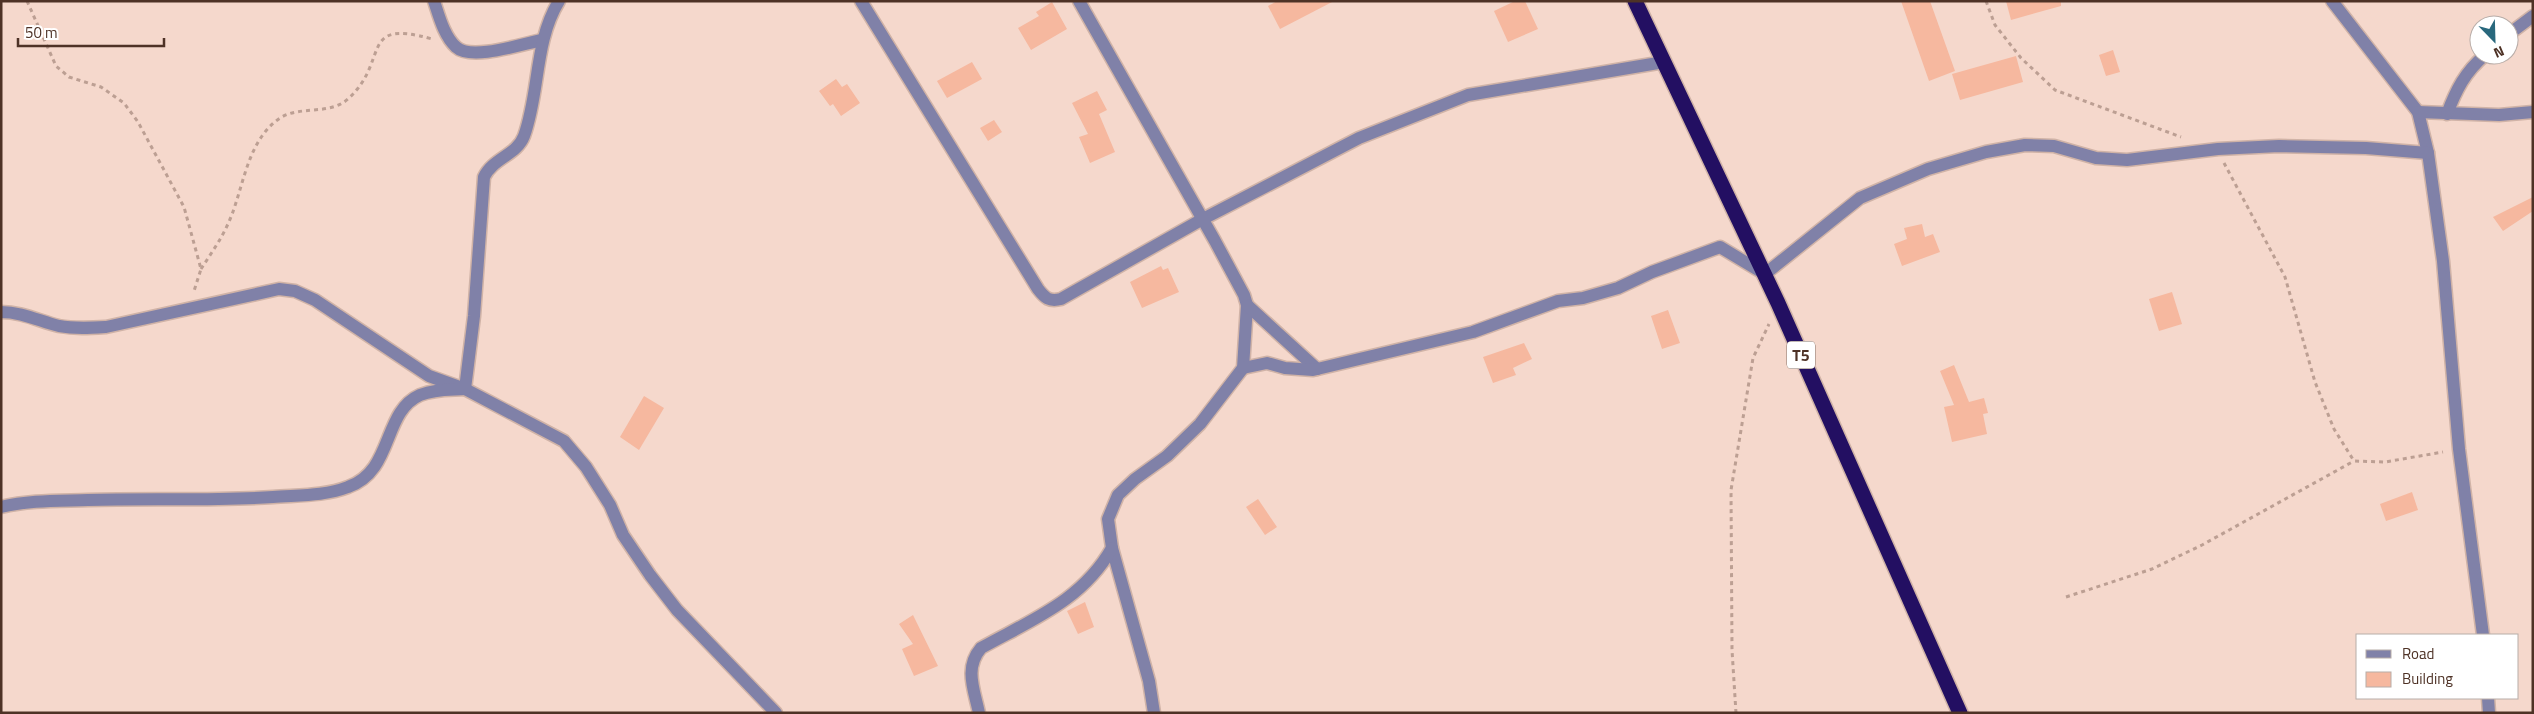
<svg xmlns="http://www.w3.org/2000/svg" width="2534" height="714" viewBox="0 0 2534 714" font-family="'Titillium Web',sans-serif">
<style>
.building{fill:#f6b89f}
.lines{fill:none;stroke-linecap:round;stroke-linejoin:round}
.minor-casing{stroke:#d0b3a7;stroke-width:15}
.highway-casing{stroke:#d0b3a7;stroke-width:18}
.path{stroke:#bc9f93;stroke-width:3;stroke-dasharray:4 4;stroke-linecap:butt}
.minor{stroke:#8081a8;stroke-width:12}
.highway{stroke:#230f62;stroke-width:15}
.labels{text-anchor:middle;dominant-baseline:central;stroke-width:4;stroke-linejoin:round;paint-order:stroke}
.shield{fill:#fff;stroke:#837067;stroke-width:1}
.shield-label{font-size:16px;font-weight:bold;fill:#4e3226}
</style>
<rect width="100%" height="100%" fill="#f5d8cc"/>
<g class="building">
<path d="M1277,1H1334L1280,29L1268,6Z"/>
<path d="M1515,1H1525L1538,29L1508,42L1494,11Z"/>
<path d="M1901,1H1930L1955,71L1929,81Z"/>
<path d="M2006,1H2061V6L2011,20Z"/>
<path d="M1052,2L1067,29L1031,50L1018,28L1039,16L1036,12Z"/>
<path d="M2113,50L2120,72L2106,76L2099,55Z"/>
<path d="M2016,56L2023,82L1960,100L1952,74Z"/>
<path d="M972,62L982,79L947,98L937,81Z"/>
<path d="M836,79L842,87L847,84L860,103L841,116L833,104L830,106L819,91Z"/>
<path d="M1097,91L1107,110L1099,114L1115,152L1090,163L1079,137L1088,134L1072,103Z"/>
<path d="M994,120L1002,132L988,141L980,128Z"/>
<path d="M2533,197V211L2503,231L2493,217Z"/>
<path d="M1922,224L1925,237L1933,234L1940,252L1902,266L1894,244L1907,239L1904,228Z"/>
<path d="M1161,266L1163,270L1168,268L1179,292L1142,308L1130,282Z"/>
<path d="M2172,292L2182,324L2159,331L2149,299Z"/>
<path d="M1668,310L1680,343L1662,349L1651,316Z"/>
<path d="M1524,343L1532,359L1513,368L1516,375L1493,383L1483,357Z"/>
<path d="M1954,365L1969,402L1984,398L1988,413L1983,414L1987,434L1952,442L1944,407L1954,405L1940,371Z"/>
<path d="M644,396L664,408L639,450L620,437Z"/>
<path d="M2412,492L2418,510L2386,521L2380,504Z"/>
<path d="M1258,499L1277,527L1265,535L1246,507Z"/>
<path d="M1085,602L1094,627L1078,634L1067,611Z"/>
<path d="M913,615L938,666L914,676L902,649L913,644L899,624Z"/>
</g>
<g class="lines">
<defs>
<g id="minor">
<path d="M434,1C439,16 444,36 456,47C471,61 522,44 542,40"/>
<path d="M861,1L1038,289C1045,298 1049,302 1061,299L1201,220L1359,138L1468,95L1664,62"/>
<path d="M1079,1L1215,241L1244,295L1247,305L1243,368L1200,424L1167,456L1135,479L1118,495L1108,519L1112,548L1149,681L1154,713"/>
<path d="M2332,1L2418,112L2428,153L2443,261L2459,449L2483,635"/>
<path d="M2509,34L2533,16"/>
<path d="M2418,112L2499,115L2533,112"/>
<path d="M2447,114C2456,90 2465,72 2485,55"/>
<path d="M1247,305L1317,369"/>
<path d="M1,312C22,312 39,321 59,326C75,329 90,328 106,327L279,289L295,291L315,300L429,376L465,389L564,441L586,467L610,505L623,535L650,575L677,610L776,713"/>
<path d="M1243,368L1267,363L1285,368L1313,370L1473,332L1558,301L1583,298L1618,288L1652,272L1720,247L1765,274L1860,198L1928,169L1986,152L2025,145L2054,146L2096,158L2127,160L2218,149L2279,146L2366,148L2428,153"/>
<path d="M1,507C30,500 59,501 88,500C150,498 212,501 273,497C298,495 325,496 348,487C394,471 382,412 420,395C434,389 450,390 465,389L474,316L484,177C493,158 517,155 524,136C540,92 534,42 559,1"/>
<path d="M2488,698L2489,713"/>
<path d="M979,713C974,689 964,668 981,648C1031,620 1082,601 1112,548"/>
</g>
<path id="highway" d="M1635,1L1778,303L1960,713"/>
</defs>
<use href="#minor" class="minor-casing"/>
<use href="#highway" class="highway-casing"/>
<g class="path">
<path d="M27,1L56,66L69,77L101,87L124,103L138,122L184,207L201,269L194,291"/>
<path d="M1986,1L1995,25L2021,58L2055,90L2181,137"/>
<path d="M2224,163L2285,277L2315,382L2334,429L2354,461L2385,462L2443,452"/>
<path d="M201,269C210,255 220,241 227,226C244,191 245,142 280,118C300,105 331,116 349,98C390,60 358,18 432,39"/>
<path d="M2066,597L2152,569L2202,545L2354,461"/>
<path d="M1736,713L1732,650L1731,490L1753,358L1769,324"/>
</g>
<use href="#minor" class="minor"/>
<use href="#highway" class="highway"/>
</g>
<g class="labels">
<rect class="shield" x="1787" y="341.5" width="28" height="27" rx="4"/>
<g class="shield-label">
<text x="1801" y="355">T5</text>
</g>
</g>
<rect width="2534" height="714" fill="none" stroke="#4e3226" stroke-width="5"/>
<rect x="2356" y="634" width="162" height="65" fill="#ffffff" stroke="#b8ada8"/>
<rect x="2366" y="650" width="25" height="8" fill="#8081a8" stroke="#b8ada8"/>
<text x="2402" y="659" font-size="15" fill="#4e3226">Road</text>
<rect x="2366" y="672" width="25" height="15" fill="#f6b89f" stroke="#b8ada8"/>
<text x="2402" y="684" font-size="15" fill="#4e3226">Building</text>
<g transform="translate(2494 40) rotate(157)"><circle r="24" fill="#ffffff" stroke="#b8ada8"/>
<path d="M0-4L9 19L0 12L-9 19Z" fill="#29687d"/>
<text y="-8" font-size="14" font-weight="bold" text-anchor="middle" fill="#4e3226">N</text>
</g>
<path d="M18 38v8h146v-8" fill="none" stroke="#4e3226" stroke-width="2.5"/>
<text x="25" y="38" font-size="15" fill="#4e3226" stroke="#ffffff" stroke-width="4" paint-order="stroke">50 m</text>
</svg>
